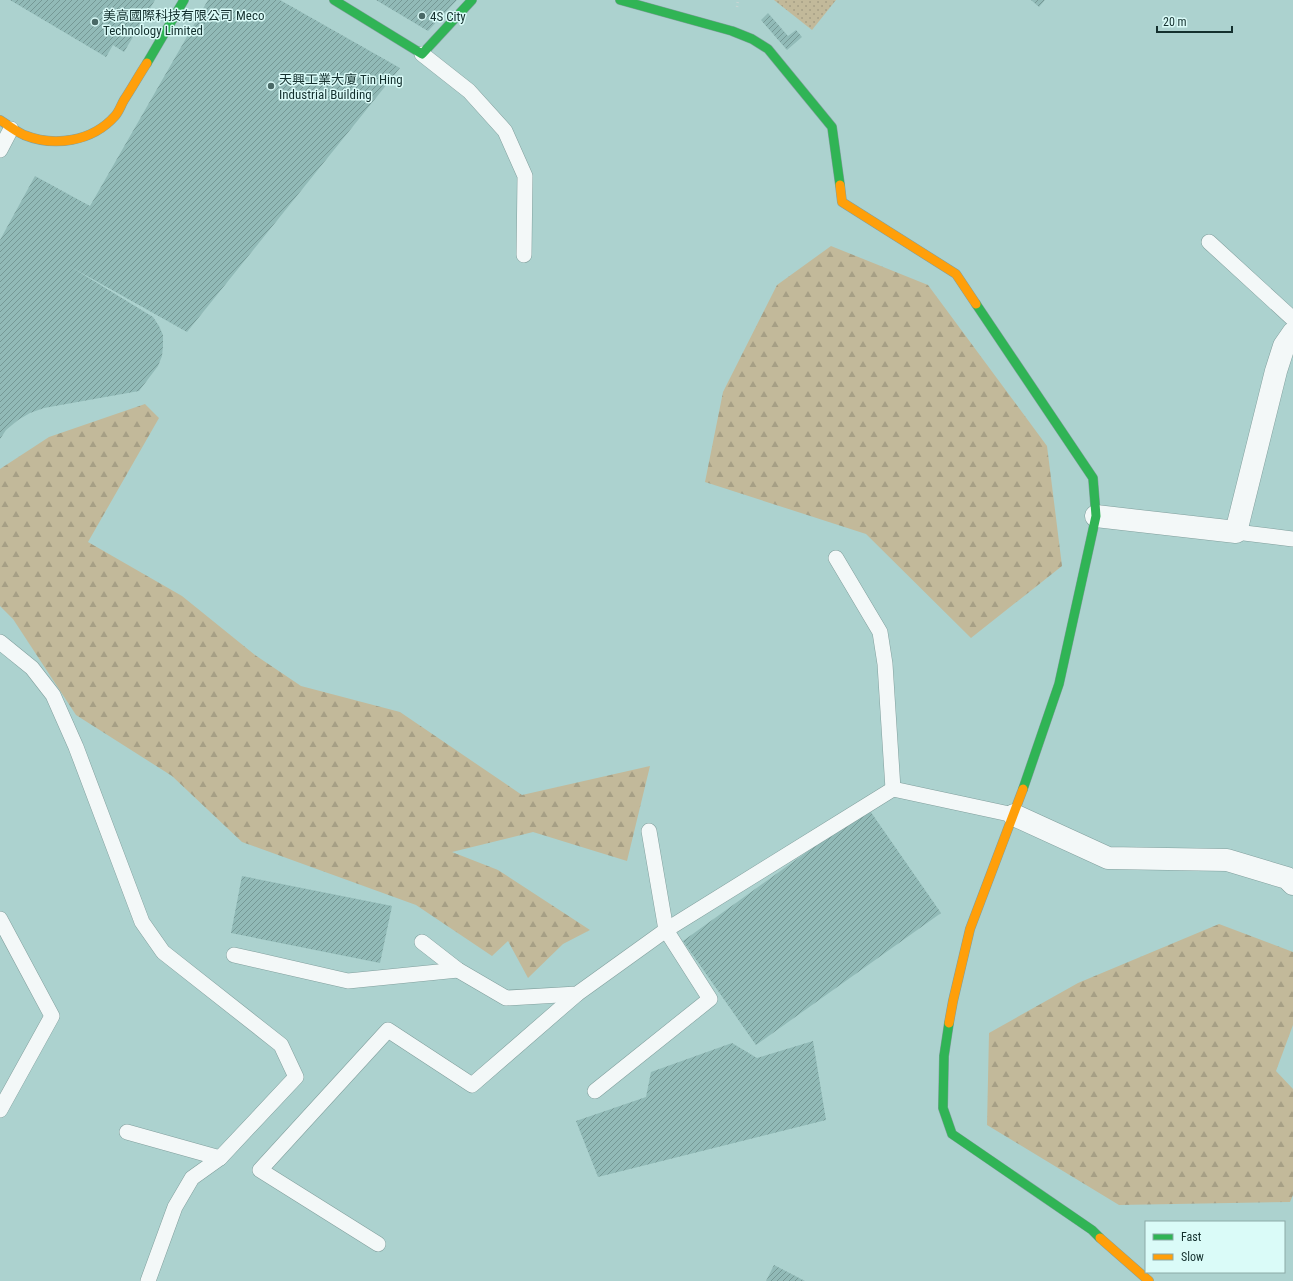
<svg xmlns="http://www.w3.org/2000/svg" width="1293" height="1281" viewBox="0 0 1293 1281" font-family="'Roboto Condensed','Noto Sans TC',sans-serif">
<style>
.grass{fill:url(#grass-dots)}
.forest{fill:url(#forest-firs)}
.building{fill:url(#building-hatch)}
.lines{fill:none;stroke-linecap:round;stroke-linejoin:round}
.lane-casing{stroke:#819f9d;stroke-width:16}
.street-casing{stroke:#819f9d;stroke-width:23}
.fast-casing{stroke:#819f9d;stroke-width:10}
.slow-casing{stroke:#819f9d;stroke-width:10}
.path{stroke:#c7d5d3;stroke-width:2.5;stroke-dasharray:1 3;stroke-linecap:butt}
.lane{stroke:#f3f8f8;stroke-width:15}
.street{stroke:#f3f8f8;stroke-width:22}
.fast{stroke:#30b455;stroke-width:9}
.slow{stroke:#ff9f0a;stroke-width:9}
.poi-dot{fill:#496966;stroke:#dafbf8;stroke-width:1.5}
.labels{text-anchor:middle;dominant-baseline:central;stroke-width:3;stroke-linejoin:round;paint-order:stroke}
.poi-label{font-size:13px;fill:#14302e;stroke:#dafbf8;text-anchor:start}
</style>
<defs>
<pattern id="grass-dots" width="8" height="8" patternUnits="userSpaceOnUse"><rect width="8" height="8" fill="#c2b99a"/><path d="M2 2h.1M6 6h.1" fill="none" stroke="#a69f85" stroke-width="1.8" stroke-linecap="round"/></pattern>
<pattern id="forest-firs" width="22" height="20" patternUnits="userSpaceOnUse"><rect width="22" height="20" fill="#c2b99a"/><path d="M5 1l3.5 6h-7zM16 11l3.5 6h-7z" fill="#a69f85"/></pattern>
<pattern id="building-hatch" width="6" height="6" patternUnits="userSpaceOnUse"><rect width="6" height="6" fill="#91bab7"/><path d="M-1 1l2-2M0 6l6-6M5 7l2-2" fill="none" stroke="#759895"/></pattern>
</defs>
<rect width="100%" height="100%" fill="#acd2cf"/>
<path class="grass" d="M774,0H836L812,30Z"/>
<g class="forest">
<path d="M831,246L928,285L1047,446L1062,566L971,638L866,534L705,482L723,392L777,285Z"/>
<path d="M145,404L159,418L88,542L182,596L255,655L301,686L400,712L522,795L650,766L627,861L533,832L452,852L498,870L590,930L563,944L528,978L508,941L492,956L416,905L242,842L172,776L76,715L13,619L0,606V469L49,437Z"/>
<path d="M1219,924L1293,952V1025L1276,1071L1293,1089V1195L1290,1202L1119,1205L987,1125L989,1033L1078,983Z"/>
</g>
<g class="building">
<path d="M10,0H155L124,52L113,45L106,57Z"/>
<path d="M208,0H280L400,68L187,332L71,267L153,317L159,326L163,335V346L162,356L158,366L139,391L44,408L30,413L18,420L6,430L0,439V240L35,176L90,206Z"/>
<path d="M376,0H457L428,31Z"/>
<path d="M1031,0H1045L1039,7Z"/>
<path d="M768,13L788,36L796,30L802,37L787,50L761,20Z"/>
<path d="M868,808L941,913L756,1045L683,941Z"/>
<path d="M242,876L392,906L380,963L231,933Z"/>
<path d="M813,1041L826,1120L598,1177L576,1121L646,1097L651,1072L732,1043L757,1058Z"/>
<path d="M774,1265L805,1281H766Z"/>
</g>
<g class="lines">
<defs>
<g id="lane">
<path d="M422,54L469,91L505,131L525,176L524,255"/>
<path d="M0,150L11,129"/>
<path d="M1209,242L1293,319"/>
<path d="M1236,532L1293,539"/>
<path d="M836,558L880,632L885,664L893,789"/>
<path d="M0,642L32,668L53,695L76,747L142,922L163,952L281,1045L296,1077L220,1158L127,1132"/>
<path d="M0,919L52,1016L0,1110"/>
<path d="M422,942L458,970L506,998L577,994L666,930L893,789L1014,815"/>
<path d="M234,955L348,981L458,970"/>
<path d="M595,1091L710,999L666,930L649,831"/>
<path d="M378,1244L260,1170L388,1030L472,1085L577,994"/>
<path d="M148,1281L175,1207L192,1178L220,1158"/>
</g>
<g id="street">
<path d="M1096,516L1236,532L1276,371L1284,346L1293,333"/>
<path d="M1014,815L1108,858L1227,860L1287,878L1293,884"/>
</g>
<g id="fast">
<path d="M334,0L422,54L472,0"/>
<path d="M620,0L732,31L752,39L768,49L832,127L840,185"/>
<path d="M147,63L184,0"/>
<path d="M976,304L1093,478L1096,516L1059,684L1023,789"/>
<path d="M949,1023L944,1056L943,1108L952,1134L1092,1230L1100,1238"/>
</g>
<g id="slow">
<path d="M0,120C8,125 15,131 24,135C54,147 92,142 115,116C119,112 121,105 124,100C132,88 139,75 147,63"/>
<path d="M840,185L842,202L956,274L976,304"/>
<path d="M949,1023L953,1001L970,929L1023,789"/>
<path d="M1100,1238L1149,1281"/>
</g>
</defs>
<use href="#lane" class="lane-casing"/>
<use href="#street" class="street-casing"/>
<use href="#fast" class="fast-casing"/>
<use href="#slow" class="slow-casing"/>
<path class="path" d="M737,7L738,0"/>
<use href="#lane" class="lane"/>
<use href="#street" class="street"/>
<use href="#fast" class="fast"/>
<use href="#slow" class="slow"/>
</g>
<g class="poi-dot">
<circle cx="422" cy="16" r="4"/>
<circle cx="95" cy="22" r="4"/>
<circle cx="271" cy="86" r="4"/>
</g>
<g class="labels">
<g class="poi-label">
<text x="103" y="15">美高國際科技有限公司 Meco<tspan x="103" dy="15">Technology Limited</tspan></text>
<text x="430" y="16">4S City</text>
<text x="279" y="79">天興工業大廈 Tin Hing<tspan x="279" dy="15">Industrial Building</tspan></text>
</g>
</g>
<rect x="1145" y="1221" width="140" height="52" fill="#dafbf8" stroke="#8baaa7"/>
<rect x="1153" y="1234" width="20" height="6" fill="#30b455" stroke="#8baaa7"/>
<text x="1181" y="1241" font-size="12" fill="#14302e">Fast</text>
<rect x="1153" y="1254" width="20" height="6" fill="#ff9f0a" stroke="#8baaa7"/>
<text x="1181" y="1261" font-size="12" fill="#14302e">Slow</text>
<path d="M1157 26v6h75v-6" fill="none" stroke="#14302e" stroke-width="2"/>
<text x="1163" y="26" font-size="12" fill="#14302e" stroke="#dafbf8" stroke-width="3" paint-order="stroke">20 m</text>
</svg>
